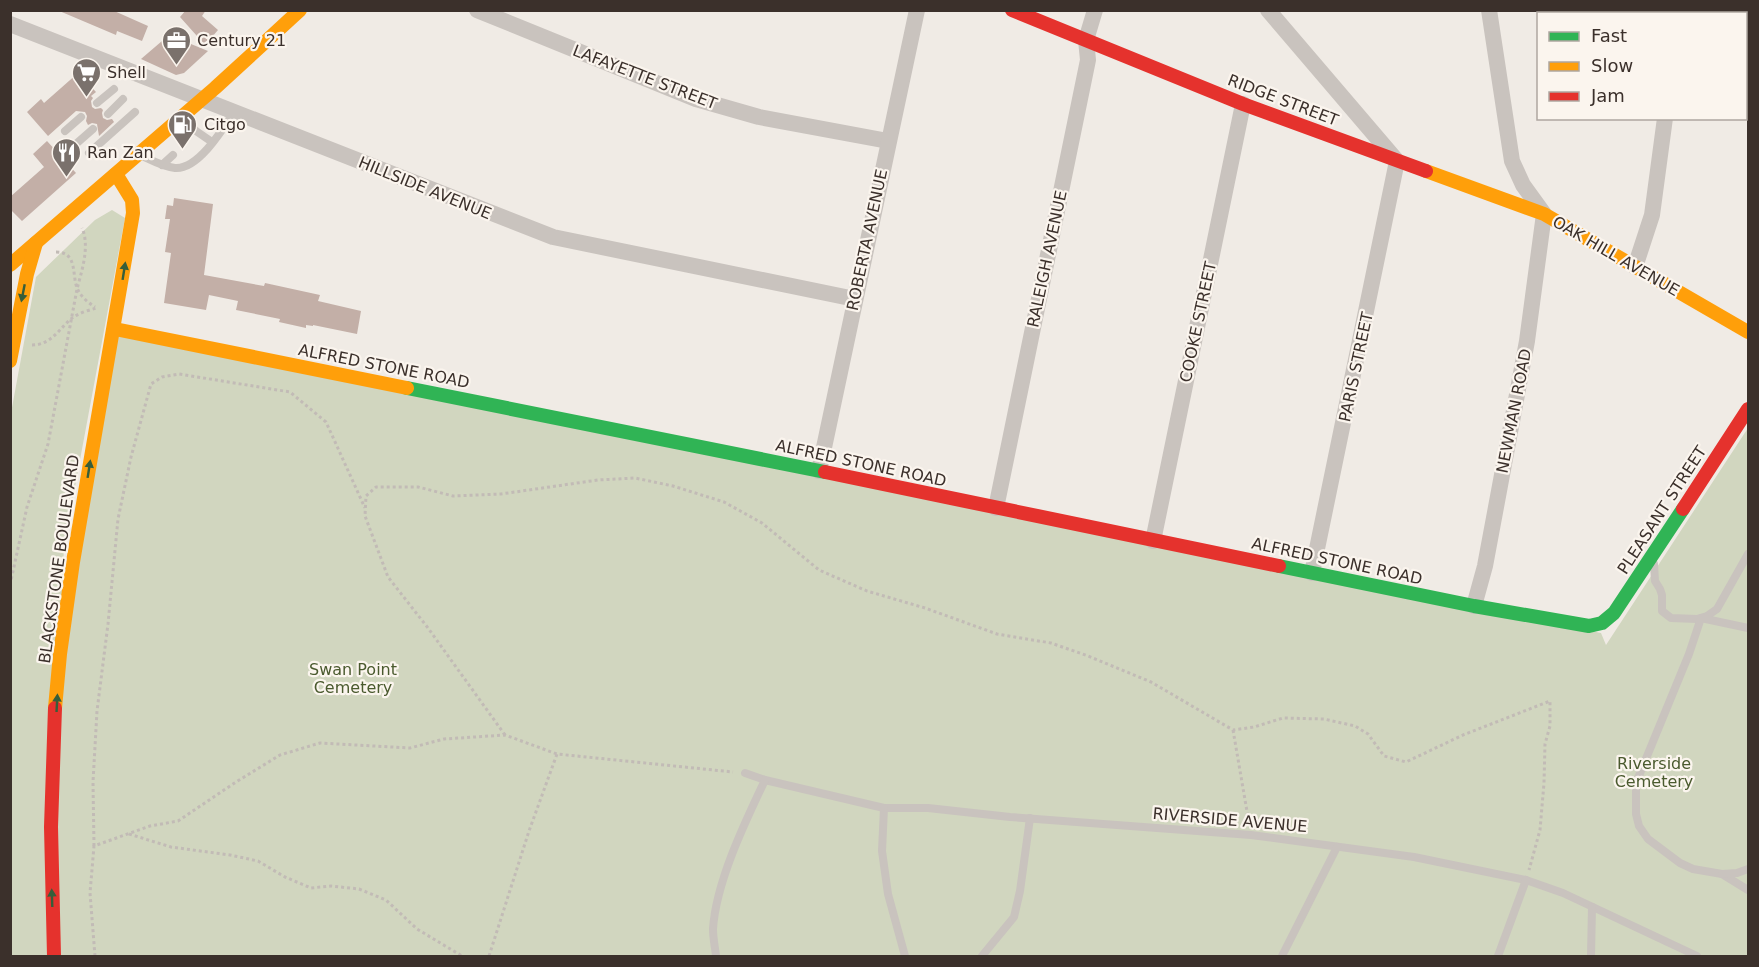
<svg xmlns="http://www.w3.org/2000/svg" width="1759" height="967" viewBox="0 0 1759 967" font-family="'DejaVu Sans',sans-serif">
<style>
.green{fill:#d1d6bf}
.building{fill:#c3afa7}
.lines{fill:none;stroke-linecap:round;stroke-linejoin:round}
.path{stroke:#c2bbb6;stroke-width:3;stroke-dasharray:3 3;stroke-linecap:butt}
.lane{stroke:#c9c3be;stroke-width:8}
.street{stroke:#c9c3be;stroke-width:16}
.fast{stroke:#30b455;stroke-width:14}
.slow{stroke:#ff9f0a;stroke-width:14}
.jam{stroke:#e5322d;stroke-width:14}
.oneway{fill:#375e3a}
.labels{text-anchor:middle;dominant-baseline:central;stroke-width:4.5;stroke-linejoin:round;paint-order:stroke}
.poi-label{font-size:16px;fill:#3b302b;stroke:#fbf5ee;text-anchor:start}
.street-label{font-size:16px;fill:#3b302b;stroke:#fbf5ee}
.park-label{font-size:16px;fill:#4a5a2e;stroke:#fbf5ee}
</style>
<rect width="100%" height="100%" fill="#f0ebe5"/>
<g class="green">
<path d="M112,210L125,218L64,546L48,956H11V413L36,277L95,220Z"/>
<path d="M114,335L1601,633L1606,645L1748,428V956H53L59,677Z"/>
</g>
<g class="building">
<path d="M57,10H112L148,26L142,41L117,31L116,35Z"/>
<path d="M186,10H206L202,16L218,30L205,45L180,17Z"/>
<path d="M169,35L208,51L184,73L176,75L141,59Z"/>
<path d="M78,73L96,92L91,96L93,98L91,101L92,107L95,109L101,108L103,110L102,113L103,118L107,120L112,119L114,122L99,136L97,124L92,123L88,125L86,121L87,116L85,112L76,111L48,136L27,112L41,99L44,103Z"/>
<path d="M47,141L76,173L22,221L10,209V197L44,167L33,154Z"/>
<path d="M174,198L213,204L204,275L264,286L265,283L320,295L318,301L361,311L357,334L313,325V326L306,325V328L279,322L280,319L236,310L238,301L209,295L206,310L164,303L171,253L165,252L170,219H165L167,205L173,206Z"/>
</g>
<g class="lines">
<g class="path">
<path d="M56,252C79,252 71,277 78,290C82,298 89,303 95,307"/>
<path d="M32,345C51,345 59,329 71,319C78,313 89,310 97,308"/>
<path d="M10,585L27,507L48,444L77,289C82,270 90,246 82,228"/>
<path d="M1233,730L1249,823"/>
<path d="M505,735L428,628L388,577L365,516L366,496L376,487H418L453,496L501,494L598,480L635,478L673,486L724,502L762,523L819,570L867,591L925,608L997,634L1051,643L1088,656L1151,682L1233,730L1254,727L1283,718L1324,719L1355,726L1368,734L1384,756L1406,762L1463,735L1550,701V726L1545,744L1544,783L1540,830L1529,870"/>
<path d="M129,834L171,847L230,855L258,861L285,877L311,888L331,886L359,889L386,900L417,929L462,956"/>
<path d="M94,846L93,782L97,711L108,624L118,519L131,457L151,384L162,377L179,374L290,392L326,422L365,508"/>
<path d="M95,956L90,893L94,846L150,826L178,821L236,782L280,755L320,743L410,748L444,739L505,735L557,754L733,772"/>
<path d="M489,956L529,831L557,754"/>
</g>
<g class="lane">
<path d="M97,103L114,89"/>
<path d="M108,114L123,99"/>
<path d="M182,118L196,131L212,142"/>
<path d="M65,131L81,117"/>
<path d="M77,143L93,129"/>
<path d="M89,153L135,112"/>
<path d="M140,155C151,160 163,167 175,168C198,170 223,129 234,112"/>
<path d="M162,165L173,155"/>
<path d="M1654,564L1655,581L1660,589L1662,595V611L1671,618L1697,619L1707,616L1717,609L1748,554"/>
<path d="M1748,628L1701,618L1689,654L1636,783V814L1639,826L1648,839L1680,863L1693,869L1722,874L1748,890"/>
<path d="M745,773L765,780L884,808H928L1010,817L1251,835L1414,857L1526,880L1563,893L1697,956"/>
<path d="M884,808L882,851L888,894L905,956"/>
<path d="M1722,874L1737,873L1748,869"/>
<path d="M716,956C715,947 713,938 713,929C716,882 745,822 765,780"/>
<path d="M982,956L1014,917L1020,891L1030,818"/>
<path d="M1282,956L1337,847"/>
<path d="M1498,956L1526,880"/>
<path d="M1591,956L1592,907"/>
</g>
<g class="street">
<path d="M477,10L696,99L759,117L888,141"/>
<path d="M1268,10L1397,161L1312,573"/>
<path d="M1677,10V14"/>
<path d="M10,24L553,237L855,299"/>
<path d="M1635,267L1652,215L1665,118"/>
<path d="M819,471L917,10"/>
<path d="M996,508L1088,60L1086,40L1095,10"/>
<path d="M1153,541L1243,104"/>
<path d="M1474,606L1485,566L1527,341L1544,214L1523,185L1512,161L1489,10"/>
</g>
<g class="fast">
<path d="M407,388L825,472"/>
<path d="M1279,566L1474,606L1589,626L1602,623L1614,613L1683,509"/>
</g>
<g class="slow">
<path d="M1426,171L1544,214L1748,332"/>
<path d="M10,265L215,88L300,10"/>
<path d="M115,329L407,388"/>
<path d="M10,361L27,274L36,243"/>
<path d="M55,708L60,654L73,562L133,213L132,200L116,174"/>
</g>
<g class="jam">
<path d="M1012,10L1243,104L1426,171"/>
<path d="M825,472L1279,566"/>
<path d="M1683,509L1748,409"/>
<path d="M54,956L51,827L55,708"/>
</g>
</g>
<defs><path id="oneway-solid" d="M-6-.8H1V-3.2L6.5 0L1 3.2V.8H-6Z" transform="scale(1.5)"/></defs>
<g class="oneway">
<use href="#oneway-solid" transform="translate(124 271) rotate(-81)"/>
<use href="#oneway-solid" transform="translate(23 293) rotate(101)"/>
<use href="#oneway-solid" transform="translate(89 469) rotate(-81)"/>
<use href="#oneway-solid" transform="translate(57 703) rotate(-87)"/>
<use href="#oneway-solid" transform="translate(52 898) rotate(-92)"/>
</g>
<defs>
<symbol id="office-pin" viewBox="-11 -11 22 30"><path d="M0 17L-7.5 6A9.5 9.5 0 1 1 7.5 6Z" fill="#7a716c" stroke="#fbf5ee"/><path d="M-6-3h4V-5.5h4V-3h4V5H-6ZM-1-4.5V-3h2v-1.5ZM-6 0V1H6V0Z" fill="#fff"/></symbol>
<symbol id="supermarket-pin" viewBox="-11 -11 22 30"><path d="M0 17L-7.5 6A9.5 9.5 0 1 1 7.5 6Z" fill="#7a716c" stroke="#fbf5ee"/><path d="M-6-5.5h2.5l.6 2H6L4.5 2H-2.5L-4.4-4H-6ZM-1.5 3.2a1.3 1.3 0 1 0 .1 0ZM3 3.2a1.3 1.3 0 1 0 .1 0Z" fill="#fff"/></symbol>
<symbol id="fuel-pin" viewBox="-11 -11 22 30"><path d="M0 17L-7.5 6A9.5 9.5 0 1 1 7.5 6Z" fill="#7a716c" stroke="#fbf5ee"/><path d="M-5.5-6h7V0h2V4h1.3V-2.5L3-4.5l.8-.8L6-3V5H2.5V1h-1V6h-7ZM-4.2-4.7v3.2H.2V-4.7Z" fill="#fff"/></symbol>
<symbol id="restaurant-pin" viewBox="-11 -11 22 30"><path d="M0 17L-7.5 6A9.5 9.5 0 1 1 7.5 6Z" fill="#7a716c" stroke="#fbf5ee"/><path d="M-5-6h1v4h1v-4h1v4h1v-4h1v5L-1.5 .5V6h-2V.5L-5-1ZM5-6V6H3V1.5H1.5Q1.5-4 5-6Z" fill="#fff"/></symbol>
</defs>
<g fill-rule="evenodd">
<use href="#office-pin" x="160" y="24" width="33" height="45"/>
<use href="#supermarket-pin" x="70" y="56" width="33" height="45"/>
<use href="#fuel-pin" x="166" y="108" width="33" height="45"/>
<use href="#restaurant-pin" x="50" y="136" width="33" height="45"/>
</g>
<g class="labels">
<g class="poi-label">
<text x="197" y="40">Century 21</text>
<text x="107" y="72">Shell</text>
<text x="204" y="124">Citgo</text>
<text x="87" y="152">Ran Zan</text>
</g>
<g class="street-label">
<text transform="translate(645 77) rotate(21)">LAFAYETTE STREET</text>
<text transform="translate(1283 100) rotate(21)">RIDGE STREET</text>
<text transform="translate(425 188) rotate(22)">HILLSIDE AVENUE</text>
<text transform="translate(867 240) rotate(-78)">ROBERTA AVENUE</text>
<text transform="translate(1616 256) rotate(30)">OAK HILL AVENUE</text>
<text transform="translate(1047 259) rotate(-78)">RALEIGH AVENUE</text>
<text transform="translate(1198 322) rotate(-78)">COOKE STREET</text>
<text transform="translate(384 366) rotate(11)">ALFRED STONE ROAD</text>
<text transform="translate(1356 367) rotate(-78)">PARIS STREET</text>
<text transform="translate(1514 411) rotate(-79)">NEWMAN ROAD</text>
<text transform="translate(861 463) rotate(12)">ALFRED STONE ROAD</text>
<text transform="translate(1662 510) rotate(-57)">PLEASANT STREET</text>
<text transform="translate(59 559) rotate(-82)">BLACKSTONE BOULEVARD</text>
<text transform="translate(1337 561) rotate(12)">ALFRED STONE ROAD</text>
<text transform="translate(1230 820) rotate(5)">RIVERSIDE AVENUE</text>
</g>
<g class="park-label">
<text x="353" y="669">Swan Point<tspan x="353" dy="18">Cemetery</tspan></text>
<text x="1654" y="763">Riverside<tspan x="1654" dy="18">Cemetery</tspan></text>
</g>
</g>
<rect width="1759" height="967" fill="none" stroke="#3b302b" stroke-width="24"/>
<rect x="1537" y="12" width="210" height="108" fill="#fbf5ee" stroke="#aea6a0" stroke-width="1.5"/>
<rect x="1549" y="32" width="30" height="9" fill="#30b455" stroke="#aea6a0" stroke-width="1.5"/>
<text x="1591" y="42" font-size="18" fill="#3b302b">Fast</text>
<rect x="1549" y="62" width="30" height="9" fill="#ff9f0a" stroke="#aea6a0" stroke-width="1.5"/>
<text x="1591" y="72" font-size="18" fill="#3b302b">Slow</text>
<rect x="1549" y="92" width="30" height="9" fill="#e5322d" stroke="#aea6a0" stroke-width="1.5"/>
<text x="1591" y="102" font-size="18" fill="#3b302b">Jam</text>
</svg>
